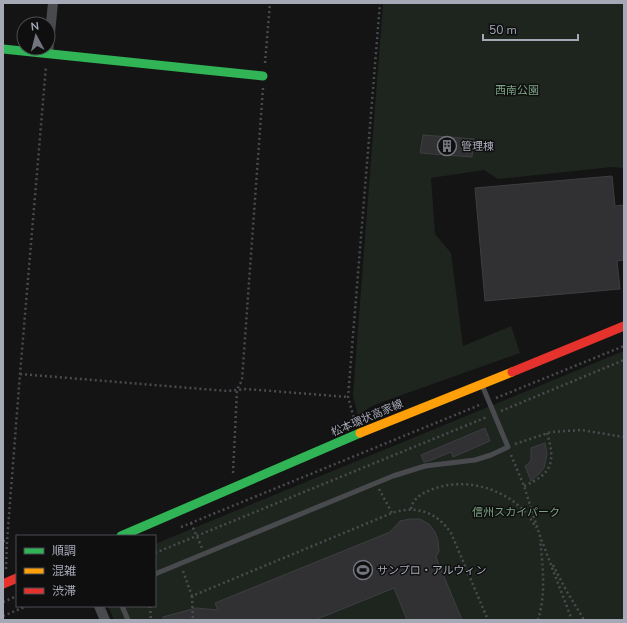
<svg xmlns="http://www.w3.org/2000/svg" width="627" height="623" viewBox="0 0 627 623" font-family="'Nunito Sans','Noto Sans JP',sans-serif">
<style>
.green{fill:#1e251f}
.building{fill:#313133;stroke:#3d3e41}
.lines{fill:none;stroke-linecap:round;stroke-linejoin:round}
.path{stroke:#4a4b4f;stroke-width:2.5;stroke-dasharray:2 3;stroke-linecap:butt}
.lane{stroke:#484a4e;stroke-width:5}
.street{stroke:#484a4e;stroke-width:10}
.fast{stroke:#30b455;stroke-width:9}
.slow{stroke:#ff9f0a;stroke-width:9}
.jam{stroke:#e5322d;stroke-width:9}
.labels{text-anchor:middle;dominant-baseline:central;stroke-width:3;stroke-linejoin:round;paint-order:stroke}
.park-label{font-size:11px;fill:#7ba281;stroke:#0f0f10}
.poi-label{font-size:11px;fill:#a5a9b6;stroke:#0f0f10;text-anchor:start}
.street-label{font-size:11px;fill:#a5a9b6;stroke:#0f0f10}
</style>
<rect width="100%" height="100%" fill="#141415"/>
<g class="green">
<path d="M383,3H624V168L612,167L498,179L484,170L431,178L435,234L451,253L463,346L511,326L520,353L382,402L370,407L358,416L353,395Z"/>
<path d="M624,351V620H114L108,606H155V544Z"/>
</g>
<g class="building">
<path d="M423,135L474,139L472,157L420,153Z"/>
<path d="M612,176L615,206L624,205V260L617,261L620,289L485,301L475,188Z"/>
<path d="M485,428L490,441L453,457L451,452L429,461L424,462L421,455Z"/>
<path d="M545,443L547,454L544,468L540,473L531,481L525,466L529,463L531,460V448Z"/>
<path d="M410,519H420L429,524L435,532L438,540L439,551L436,557L462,620H407L394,588L315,620H163V617L196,608L218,610L215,603L390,532L400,521Z"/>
</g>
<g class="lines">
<g class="path">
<path d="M265,63L270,3"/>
<path d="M20,374L227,391L246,389L348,397"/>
<path d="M496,398L624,346"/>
<path d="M501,411L624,360"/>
<path d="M355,422L348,397L380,3"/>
<path d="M515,444L551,432L581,430L624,437"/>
<path d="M511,455L524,486L540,536L572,620"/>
<path d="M233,473L237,390L242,380L263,88"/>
<path d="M524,486C552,474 556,462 547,433"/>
<path d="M379,489L392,513"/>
<path d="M411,509C412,501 419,495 426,492C464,473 517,490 536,528"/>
<path d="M191,523L202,548"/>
<path d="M181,527L482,404"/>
<path d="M3,541H7"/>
<path d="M155,553L487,417"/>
<path d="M553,565L566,590L584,620"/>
<path d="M6,569L7,541L20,374L46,66"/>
<path d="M183,571L192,596L392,513C416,505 437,512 451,533L488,620"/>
<path d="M192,596L193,620"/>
<path d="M3,602L17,596"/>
<path d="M150,606L151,620"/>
<path d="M3,616L27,606"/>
<path d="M538,620C546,594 543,566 540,540"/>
</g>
<g class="lane">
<path d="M155,574L393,476L425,466L475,460L491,455L508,447L482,385"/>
<path d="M122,606L128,620"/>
</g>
<g class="street">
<path d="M48,53L53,3"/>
<path d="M99,606L105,620"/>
</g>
<g class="fast">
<path d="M3,49L263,76"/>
<path d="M121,536L360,433"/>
</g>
<path class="slow" d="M360,433L512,372"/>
<g class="jam">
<path d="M512,372L624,326"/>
<path d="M3,584L17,578"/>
</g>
</g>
<defs>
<symbol id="building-ring" viewBox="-11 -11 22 22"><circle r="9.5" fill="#0f0f10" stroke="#72757e" stroke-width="1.5"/><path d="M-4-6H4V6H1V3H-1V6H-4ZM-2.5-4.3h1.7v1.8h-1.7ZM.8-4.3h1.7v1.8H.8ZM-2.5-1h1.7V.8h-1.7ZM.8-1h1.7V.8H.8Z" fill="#72757e"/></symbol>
<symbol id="stadium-ring" viewBox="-11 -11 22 22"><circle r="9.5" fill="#0f0f10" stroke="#72757e" stroke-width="1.5"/><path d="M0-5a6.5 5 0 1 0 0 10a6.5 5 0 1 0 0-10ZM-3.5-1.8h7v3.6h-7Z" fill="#72757e"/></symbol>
</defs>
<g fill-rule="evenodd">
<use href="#building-ring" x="436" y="135" width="22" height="22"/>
<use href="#stadium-ring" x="352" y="559" width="22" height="22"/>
</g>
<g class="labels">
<g class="park-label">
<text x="517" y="90">西南公園</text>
<text x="516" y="512">信州スカイパーク</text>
</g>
<g class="poi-label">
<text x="461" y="146">管理棟</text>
<text x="377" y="570">サンプロ・アルウィン</text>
</g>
<g class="street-label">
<text transform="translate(367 418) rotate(-23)">松本環状高家線</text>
</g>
</g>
<rect width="627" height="623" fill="none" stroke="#a5a9b6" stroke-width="8"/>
<rect x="16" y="535" width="140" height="72" fill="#0f0f10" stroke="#4b4d52"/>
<rect x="24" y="548" width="20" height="6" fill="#30b455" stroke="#4b4d52"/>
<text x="52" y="555" font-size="12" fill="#a5a9b6">順調</text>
<rect x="24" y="568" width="20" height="6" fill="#ff9f0a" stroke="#4b4d52"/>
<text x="52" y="575" font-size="12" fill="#a5a9b6">混雑</text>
<rect x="24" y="588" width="20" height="6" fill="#e5322d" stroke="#4b4d52"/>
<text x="52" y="595" font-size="12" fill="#a5a9b6">渋滞</text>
<g transform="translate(36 36) rotate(353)"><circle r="19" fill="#0f0f10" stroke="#4b4d52"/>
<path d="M0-3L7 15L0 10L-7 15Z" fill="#72757e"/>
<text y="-6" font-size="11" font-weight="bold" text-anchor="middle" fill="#a5a9b6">N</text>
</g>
<path d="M483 34v6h95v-6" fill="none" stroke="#a5a9b6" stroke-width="2"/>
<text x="489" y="34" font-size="12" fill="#a5a9b6" stroke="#0f0f10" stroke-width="3" paint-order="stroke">50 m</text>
</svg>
